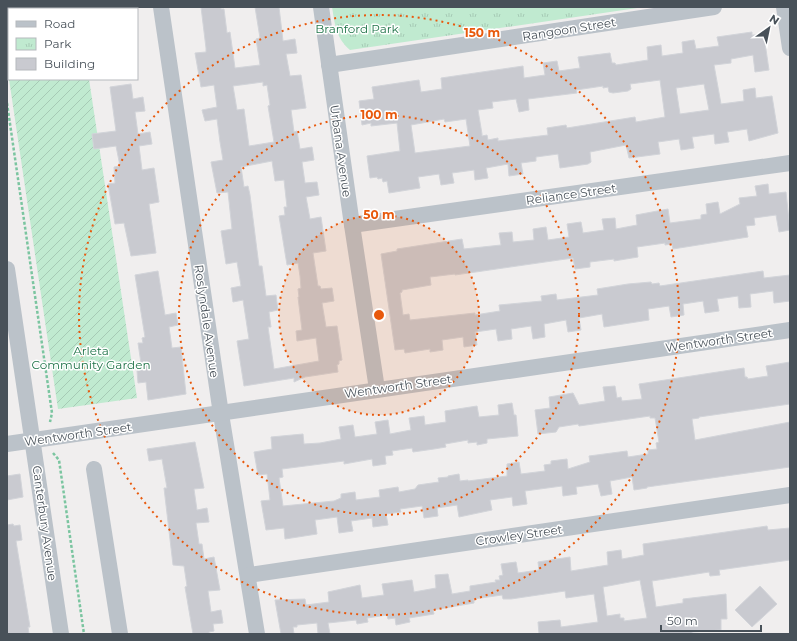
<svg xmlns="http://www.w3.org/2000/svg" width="797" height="641" viewBox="0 0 797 641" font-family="Montserrat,sans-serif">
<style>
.park{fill:url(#park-tufts)}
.garden{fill:url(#garden-furrows)}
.building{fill:#c9cad0;stroke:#d2d4d9;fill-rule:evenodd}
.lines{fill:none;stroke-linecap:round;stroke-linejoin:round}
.path{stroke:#7bc5a0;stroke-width:2.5;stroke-dasharray:3 2;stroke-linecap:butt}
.minor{stroke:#bbc2c9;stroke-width:16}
.ring{fill:none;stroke:#e8590c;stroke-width:2;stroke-dasharray:2 4}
.labels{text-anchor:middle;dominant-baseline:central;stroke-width:3;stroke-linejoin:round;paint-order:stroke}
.park-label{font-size:12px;fill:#207449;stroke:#fff}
.street-label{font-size:12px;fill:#485159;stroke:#fff}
.centre{fill:#e8590c;stroke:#fff;stroke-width:2}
.ring-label{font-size:12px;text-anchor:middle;font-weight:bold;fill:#e8590c;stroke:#fff;stroke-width:3;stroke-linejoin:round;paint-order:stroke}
</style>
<defs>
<pattern id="park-tufts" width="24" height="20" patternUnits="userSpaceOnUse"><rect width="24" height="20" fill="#c0ead0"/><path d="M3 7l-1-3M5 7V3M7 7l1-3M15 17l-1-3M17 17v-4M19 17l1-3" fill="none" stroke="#a6cab5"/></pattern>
<pattern id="garden-furrows" width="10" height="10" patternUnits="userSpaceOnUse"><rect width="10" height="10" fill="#c0ead0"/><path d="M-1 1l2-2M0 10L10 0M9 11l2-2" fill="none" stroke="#a6cab5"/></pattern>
</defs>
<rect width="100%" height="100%" fill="#f0eeee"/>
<path class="park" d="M332,7H644L350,50C336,38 335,25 332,7Z"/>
<g class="garden">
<path d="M7,7H78V9H9V78L7,64Z"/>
<path d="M9,79H89L137,398L58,409Z"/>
</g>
<g class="building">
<path d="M201,7H221V9H224L227,33L230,32L235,68L260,65L256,39L260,38L255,7H279L283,41L295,39L297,53L286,54L290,76L301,75L306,108L291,110L294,132L297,131L300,149L312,147L314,160L302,162L305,183L317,182L319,195L306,197L310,219L321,217L326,251L313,253L318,286H320L321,289L332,288L334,301L322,303L326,327L337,326L342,360L339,361V364L337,365L338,372L305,377L294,382V378L244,386L237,341L249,339L243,300L233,302L231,288L241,286L237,262L226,264L221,231L232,229L228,192L217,193L211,162L223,160L220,142L217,119L205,121L202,110L217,107L214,85L201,87L195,53L206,52V48ZM263,82V86L267,85L270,105L268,106L274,142L249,146L244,109L237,110L233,86ZM272,161L275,181L284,180L287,207H284L285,215L279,216L287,265L298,263L300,276L301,288L298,289L299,297H298L302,330L296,331L297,341L316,338L319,361L274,369L268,327H271L269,312L278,310L276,295L266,296L262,266H259L250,195L248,186L244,187L241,167Z"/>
<path d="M752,32V35H756V37L764,36L769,70L755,72L753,55L731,59V63L714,65L721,104L744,101L743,90L755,88L756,98L772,96L778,133L749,141L747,129L727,132L729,142L715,144L714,134L692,137L694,148L681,150L679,139L658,142L660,154L629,158L626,145L590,152L591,162L588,164L560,168L558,154L536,157V161L521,163L523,174L509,176L508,164L486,168L488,178L475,180L474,170L452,173L454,183L441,185L439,174L418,177L420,188L389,193L387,181L383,182L382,178L378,179L377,177L370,178L367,156L400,151L397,123L371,126V123L362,125L359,101L374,99L372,87L419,80L421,92L442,89L441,78L523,66L524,78L545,75L543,63L557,61L559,71L580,68L578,57L610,53L612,63H615L616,65L648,60L647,47L661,45L662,56L683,53L682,42L694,40L696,49L719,46L717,37ZM660,80L665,117L636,122L635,117L567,128L566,125L547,128L548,135L498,141V138L488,140L487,135L482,136V134L478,110L493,108L492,102L516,99L519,112L529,110L528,99L577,93L576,90L603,86V88L608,87L609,92L613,93L628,91L631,89L630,84ZM704,84L709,110L680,114L676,88ZM444,119L445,122L466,119L470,146L415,153L411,125Z"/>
<path d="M131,84L133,99L143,97L145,111L135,112L138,134L150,132L152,144L139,146L142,170L154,168L159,202L149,204L156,253L131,256L124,223L115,224L108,184L115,183L114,167L120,166L116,146L94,149L92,134L116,131L110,87Z"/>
<path d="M768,184L769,194L786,192L790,230L779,232L776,215L754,218L755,225L746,226L748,237L673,249L672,244L665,245V243L637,247L638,257L614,261V259L590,262V267L575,269L573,258L455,275V274L430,277L431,285L402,290V292L400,293L403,315L409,314L410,320L475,313V315L500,311L499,305L542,301L541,296L556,294L557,300L598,295L597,289L628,284L651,282L652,284L659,283L660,286L763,271L764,278L790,275V301L774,303L773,291L750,294L751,307L739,308L738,296L717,299L719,311L705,313L703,301L683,304L684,315L671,317L669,306L648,309L649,320L604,327L602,314L579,318L581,330L568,332L566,320L544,324L545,337L533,339L531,326L511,329L512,339L498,341L496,329L475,332L477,345L464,347L463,337L442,340L443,350L430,352V349L405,353L404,349L395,350L381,254L397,251V249L462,239L464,249L501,245L499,233L512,232L513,242L534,240L533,229L546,227L548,240L569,237L567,224L581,222L583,233L604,230L602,219L615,218L616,229L637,225L636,215L668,209L670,223L701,219V215L707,214L706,204L718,202L720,214L740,204L739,198L757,196L755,186Z"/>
<path d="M158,271L165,315L176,313L178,325L169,327L172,348L181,347L186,394L148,400L146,382L138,383L137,371L142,370L138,343H143L142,338L145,337L135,275Z"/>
<path d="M790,362V404L699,417V418L692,419L695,440L790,422V467L647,487V488L634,490L632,477L610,481L612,494L601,496L598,484L576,487L577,494L563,496L562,486L525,491L527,504L513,506L512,497L490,500L492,510L459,517L457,505L437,508L438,516L424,518L422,506L400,509L401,512L386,514L388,525L373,527L372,518L351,521L353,531L339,533L337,517L315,520L317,534L285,539L284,528L266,530L261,501L270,500L267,474L258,475L254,452L272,449L271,437L303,434L304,444L320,443L341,439L339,427L353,425L355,437L377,434L375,422L388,420L390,434L411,430L409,418L424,416L425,425L446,422L445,411L477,406L479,417L499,415L498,405L512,403L514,415H516L518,436L487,439V443L477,445V442L468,443V440L445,444L446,447L434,449L413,452L412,448L392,451L393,455L385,456L386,464L373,466L372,459L344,464V461L282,469L283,477L279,478L283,506L334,501L341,498V494L355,492L356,500L380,497L379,490L398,487L399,492L415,489L418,485L439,482L438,478L448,477V476L459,474L460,481L468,480V481L507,476V464L519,462L521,474L545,471L544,465L551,464V461L567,459L568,469L590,462L589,456L627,451L628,457L648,454V450L657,449L656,443L659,442L655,418H650V416L579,426L578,424L559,427L556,432L538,434L535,410L550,408L549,397L573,393L579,405L605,401L603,387L615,386L617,398L621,397L622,401L642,399L639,384L744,368L745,377H747L748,379L768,376L766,366Z"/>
<path d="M195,442L204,488L194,489L197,510L207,508L209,522L196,523L199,544H202L204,559L214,557L220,590L208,591L211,612L221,610L223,623L213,624L214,631L209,632V634H193L185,587L187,586L184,566L173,565L164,488H167L162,459L149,461L147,449Z"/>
<path d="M20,474L23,497L7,500V476Z"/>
<path d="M13,524L14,526L20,525L22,540L16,541L30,627H28L29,634H7V525Z"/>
<path d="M767,526L768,530L790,528V560L719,570L720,575L710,576L709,572L652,581L656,607L683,603V599L726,594L727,619H721V630L692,632V634H539L538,622L560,620L561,627L598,622L594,594L566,598L565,591L511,599H503L502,595L474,599V603L433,610L434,614L409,618L410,622L396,625L395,618L388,619L387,615L367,618L368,622L357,624L356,620L328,623L330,634H318L317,623L297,625V627H293L294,634H281L275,600L305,599L306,605L329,602L328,592L360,585L362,598L384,595L382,584L412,580L414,592L436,588L435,575L448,574L452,594L470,591V586L496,582L495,580H500L499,576L503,575L501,564L516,562L518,573L539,570L538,562L570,557L571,571L608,565L607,552L621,550L622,559L644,555L643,544ZM640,580L647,618L624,621V618H620V614L607,616L603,587Z"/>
<path d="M760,586L777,604L752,627L735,610Z"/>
</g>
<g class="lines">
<g class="path">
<path d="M7,103L52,413L50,422"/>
<path d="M53,453L59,460L84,634"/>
</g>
<g class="minor">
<path d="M161,7L221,414L257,634"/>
<path d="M321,7L352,225L377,389"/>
<path d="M784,7L790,48"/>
<path d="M329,65L714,7"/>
<path d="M352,225L790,163"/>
<path d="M7,269L61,634"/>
<path d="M7,444L790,330"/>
<path d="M94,469L120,634"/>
<path d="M249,575L790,495"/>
</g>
</g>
<circle cx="379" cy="315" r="100" fill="#e8590c" fill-opacity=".12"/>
<g class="ring">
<circle cx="379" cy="315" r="100"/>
<circle cx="379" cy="315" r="200"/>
<circle cx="379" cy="315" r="300"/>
</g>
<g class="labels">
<g class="park-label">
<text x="357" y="28">Branford Park</text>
<text x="91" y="350">Arleta<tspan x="91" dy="14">Community Garden</tspan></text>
</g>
<g class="street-label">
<text transform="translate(569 29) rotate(-9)">Rangoon Street</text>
<text transform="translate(341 151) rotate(82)">Urbana Avenue</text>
<text transform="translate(571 194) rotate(-8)">Reliance Street</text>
<text transform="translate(207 321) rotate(82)">Roslyndale Avenue</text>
<text transform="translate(719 340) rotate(-8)">Wentworth Street</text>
<text transform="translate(398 386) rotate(-8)">Wentworth Street</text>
<text transform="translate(78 434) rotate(-8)">Wentworth Street</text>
<text transform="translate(45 523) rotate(82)">Canterbury Avenue</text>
<text transform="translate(519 535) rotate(-8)">Crowley Street</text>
</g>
</g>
<circle cx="379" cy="315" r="6" class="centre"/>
<g class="ring-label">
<text x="482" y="37">150 m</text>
<text x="379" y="119">100 m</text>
<text x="379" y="219">50 m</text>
</g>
<rect width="797" height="641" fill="none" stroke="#485159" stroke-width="16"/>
<rect x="8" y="8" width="130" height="72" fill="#ffffff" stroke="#b6b9bd"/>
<rect x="16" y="21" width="20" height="6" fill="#bbc2c9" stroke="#b6b9bd"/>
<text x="44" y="28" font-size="12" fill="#485159">Road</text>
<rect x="16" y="38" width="20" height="12" fill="url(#park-tufts)" stroke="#b6b9bd"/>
<text x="44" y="48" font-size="12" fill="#485159">Park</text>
<rect x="16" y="58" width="20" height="12" fill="#c9cad0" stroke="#b6b9bd"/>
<text x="44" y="68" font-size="12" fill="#485159">Building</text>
<g transform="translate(769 28) rotate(33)" stroke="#ffffff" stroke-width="3" paint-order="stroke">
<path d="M0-3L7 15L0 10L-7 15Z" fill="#485159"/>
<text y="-6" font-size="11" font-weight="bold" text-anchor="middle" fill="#485159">N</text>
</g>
<path d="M661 625v6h100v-6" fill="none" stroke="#485159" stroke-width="2"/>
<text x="667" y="625" font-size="12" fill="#485159" stroke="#ffffff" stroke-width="3" paint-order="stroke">50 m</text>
</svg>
